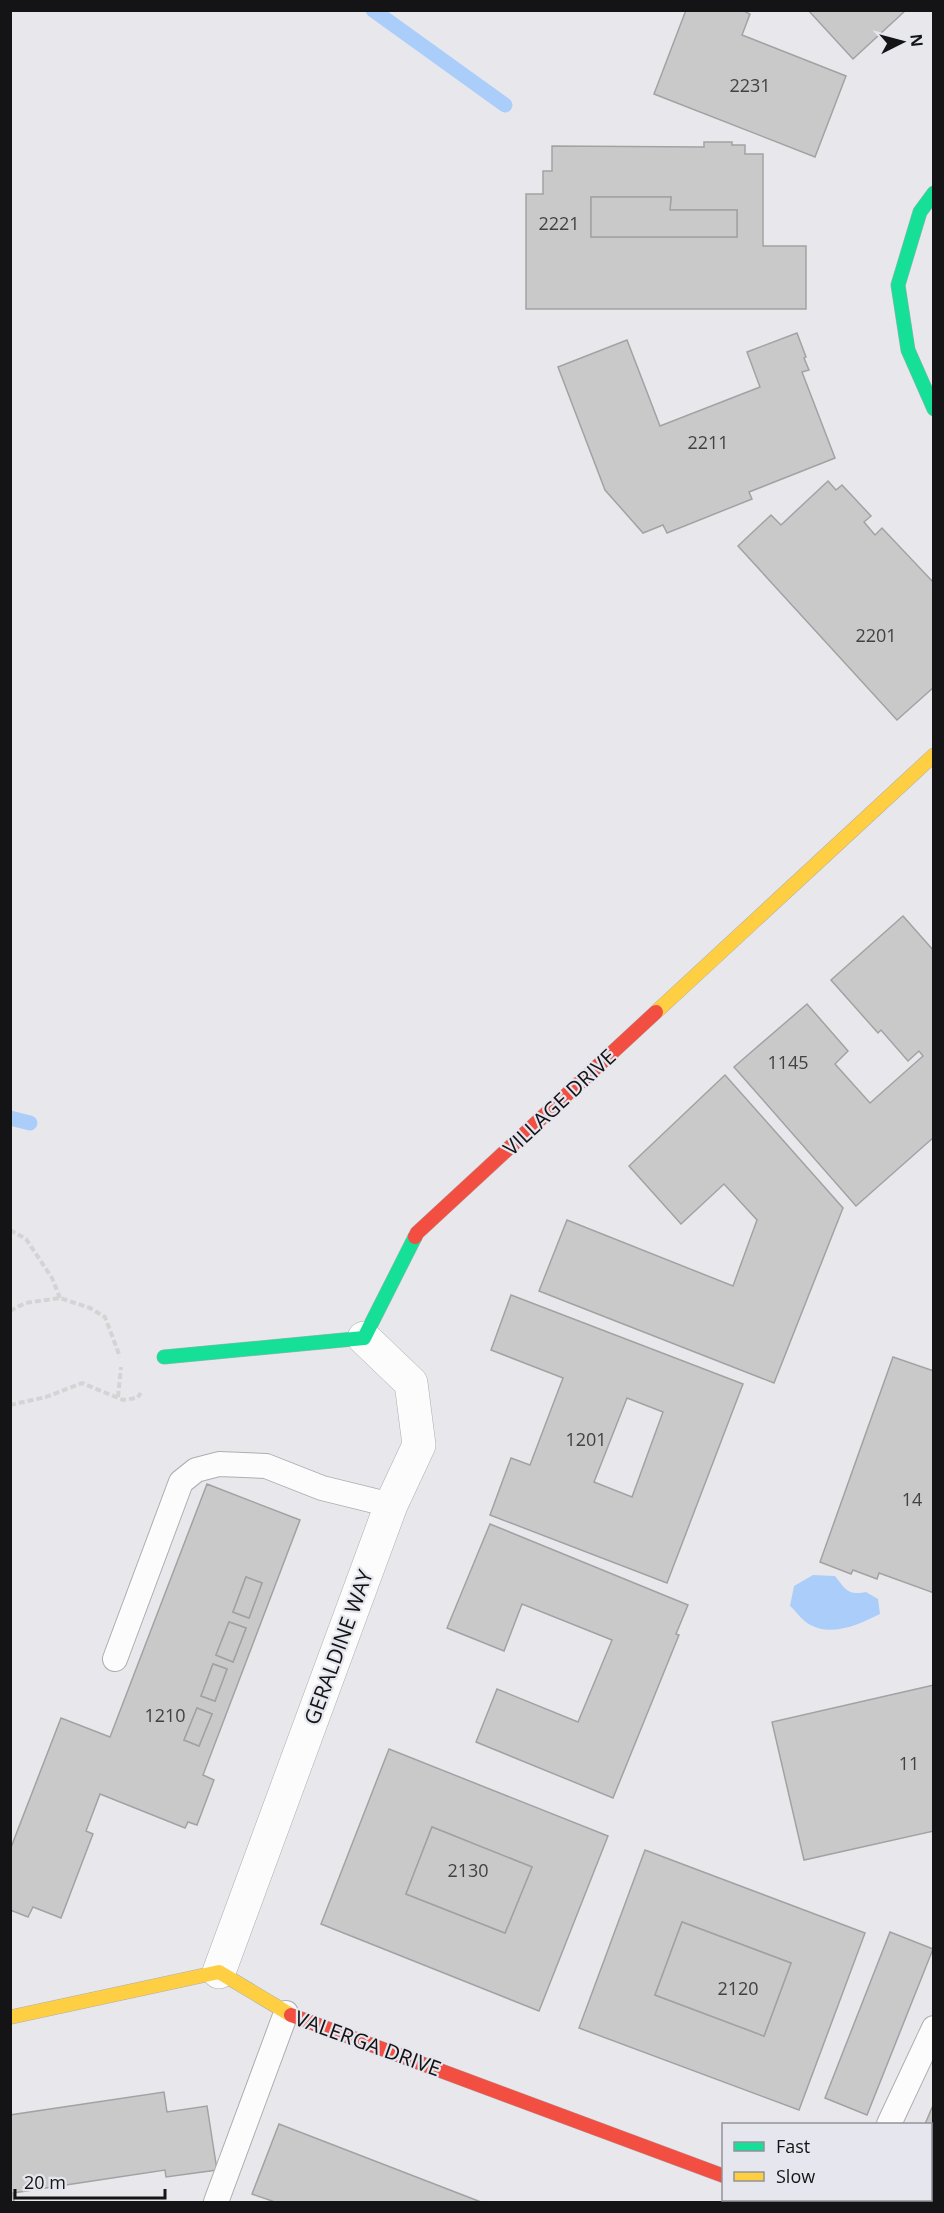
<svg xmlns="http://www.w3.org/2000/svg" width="944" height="2213" viewBox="0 0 944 2213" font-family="'Open Sans',sans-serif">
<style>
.water{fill:#aacef9}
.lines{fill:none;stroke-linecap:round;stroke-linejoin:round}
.stream{stroke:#aacef9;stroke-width:15}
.building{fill:#cac9c9;stroke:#a3a2a3;stroke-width:1.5;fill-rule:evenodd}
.lane-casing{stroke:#aeaeb1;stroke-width:26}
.street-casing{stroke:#aeaeb1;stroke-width:34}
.fast-casing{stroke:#aeaeb1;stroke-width:15}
.slow-casing{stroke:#aeaeb1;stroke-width:15}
.jam-casing{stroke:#aeaeb1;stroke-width:15}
.path{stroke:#d4d4d4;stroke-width:4;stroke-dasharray:6 3;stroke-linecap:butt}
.lane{stroke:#fcfcfc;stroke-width:24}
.street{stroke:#fcfcfc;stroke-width:33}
.fast{stroke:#16e098;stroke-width:14}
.slow{stroke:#ffcf43;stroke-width:14}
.jam{stroke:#f24e42;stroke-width:14}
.labels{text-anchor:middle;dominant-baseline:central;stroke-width:4.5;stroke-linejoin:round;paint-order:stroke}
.number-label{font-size:18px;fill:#424143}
.street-label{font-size:21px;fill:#141416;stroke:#e6e6ee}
</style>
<rect width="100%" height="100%" fill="#e8e8ec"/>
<path class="water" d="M813,1575L835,1576C845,1589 848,1596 866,1592L878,1599L880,1614C858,1625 830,1638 807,1623C801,1619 796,1611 790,1606L794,1586Z"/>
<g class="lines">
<g class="stream">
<path d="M373,10L505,105"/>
<path d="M10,1118L30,1123"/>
</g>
</g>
<g class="building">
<path d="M686,10H742L750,14L742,35L846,76L815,157L654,94Z"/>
<path d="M808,10H906L853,59Z"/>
<path d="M704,142H732V145H745V154H763V246H806V309H526V194H543V171H552V146L704,147ZM591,197H671L670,210H737V237H591Z"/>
<path d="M591,197H671L670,210H737V237H591Z"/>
<path d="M797,333L806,357L804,358L809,370L802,372L835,458L749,492L752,499L667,533L663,525L643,533L605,490L558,367L627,340L660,426L760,387L747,352Z"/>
<path d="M828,481L836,490L842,485L871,516L864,522L875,535L882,528L934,583V687L897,720L738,546L771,515L781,525Z"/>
<path d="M903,916L934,951V1137L856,1206L734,1067L807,1004L848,1051L835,1064L870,1103L923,1056L919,1051L908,1061L881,1030L878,1033L831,980Z"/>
<path d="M725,1075L843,1208L774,1383L539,1291L567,1220L733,1286L757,1220L724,1184L681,1224L629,1166Z"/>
<path d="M511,1295L743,1384L667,1583L490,1515L511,1458L530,1465L563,1378L491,1350ZM627,1398L663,1412L632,1497L594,1482Z"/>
<path d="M893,1357L934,1371V1593L879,1573L877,1579L853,1570L851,1574L820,1562Z"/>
<path d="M207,1484L300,1520L203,1775L214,1780L197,1825L188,1822L185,1828L100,1794L86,1831L93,1834L61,1918L33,1907L28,1917L10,1910V1850L61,1718L110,1737ZM246,1577L262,1583L249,1618L233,1612ZM229,1622L246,1628L233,1662L216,1655ZM213,1664L227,1669L215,1701L201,1696ZM197,1708L212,1714L199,1746L184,1740Z"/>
<path d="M490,1524L688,1605L676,1634L679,1635L613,1798L476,1742L497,1689L578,1722L612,1640L522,1604L504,1651L447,1628Z"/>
<path d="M246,1577L262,1583L249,1618L233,1612Z"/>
<path d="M229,1622L246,1628L233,1662L216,1655Z"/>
<path d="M213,1664L227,1669L215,1701L201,1696Z"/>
<path d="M934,1685V1831L804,1860L772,1722Z"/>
<path d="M197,1708L212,1714L199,1746L184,1740Z"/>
<path d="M389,1749L608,1836L539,2011L321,1924ZM432,1827L532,1867L505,1933L406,1894Z"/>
<path d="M432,1827L532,1867L505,1933L406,1894Z"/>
<path d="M645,1850L865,1933L799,2110L579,2028ZM682,1922L791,1963L764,2036L655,1995Z"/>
<path d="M682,1922L791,1963L764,2036L655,1995Z"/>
<path d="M890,1932L933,1949L867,2115L825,2098Z"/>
<path d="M164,2092L167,2112L207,2106L217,2170L166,2177L165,2170L13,2193L14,2202H10V2115Z"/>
<path d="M934,2103V2172L930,2171V2124H925Z"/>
<path d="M279,2124L481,2202H275L252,2194Z"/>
</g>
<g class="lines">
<defs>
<g id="lane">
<path d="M115,1659L181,1482L196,1470L219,1464L266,1466L322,1488L391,1505"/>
<path d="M889,2124L934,2028"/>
<path d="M216,2202L286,2013"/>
<path d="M854,2202L855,2200"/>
</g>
<g id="street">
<path d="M219,1972L391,1505L419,1445L411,1383L364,1338"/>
<path d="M787,2200L795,2202"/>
</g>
<g id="fast">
<path d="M934,193L920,212L898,285L908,350L934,409"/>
<path d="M164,1357L364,1338L415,1237"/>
</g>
<g id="slow">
<path d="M656,1012L934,755"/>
<path d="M11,2017L219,1972L291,2015"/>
</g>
<g id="jam">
<path d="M415,1237L417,1233L656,1012"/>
<path d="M291,2015L724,2176"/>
</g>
</defs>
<use href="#lane" class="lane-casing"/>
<use href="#street" class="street-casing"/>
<use href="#fast" class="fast-casing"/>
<use href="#slow" class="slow-casing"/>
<use href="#jam" class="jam-casing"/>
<g class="path">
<path d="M10,1230L26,1239L52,1278L60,1298"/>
<path d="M10,1311L25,1303L60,1298L90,1308L105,1317L120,1357"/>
<path d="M118,1397L121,1367"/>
<path d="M10,1405L46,1397L82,1383L123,1400L137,1398L141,1393"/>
</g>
<use href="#lane" class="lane"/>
<use href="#street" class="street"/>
<use href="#fast" class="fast"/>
<use href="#slow" class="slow"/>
<use href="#jam" class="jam"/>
</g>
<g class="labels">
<g class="number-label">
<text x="750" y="85">2231</text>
<text x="559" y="223">2221</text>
<text x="708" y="442">2211</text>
<text x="876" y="635">2201</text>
<text x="788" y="1062">1145</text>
<text x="586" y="1439">1201</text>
<text x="912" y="1499">14</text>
<text x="165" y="1715">1210</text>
<text x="909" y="1763">11</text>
<text x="468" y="1870">2130</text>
<text x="738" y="1988">2120</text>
</g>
<g class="street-label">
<text transform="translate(559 1102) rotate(-43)">VILLAGE DRIVE</text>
<text transform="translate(338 1647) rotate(-70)">GERALDINE WAY</text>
<text transform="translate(368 2043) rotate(20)">VALERGA DRIVE</text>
</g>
</g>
<rect width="944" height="2213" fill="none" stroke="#141416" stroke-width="24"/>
<rect x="722" y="2123" width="210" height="78" fill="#e6e6ee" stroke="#929298" stroke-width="1.5"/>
<rect x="734" y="2142" width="30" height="9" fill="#16e098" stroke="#929298" stroke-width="1.5"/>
<text x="776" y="2153" font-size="18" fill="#141416">Fast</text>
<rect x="734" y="2172" width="30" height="9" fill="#ffcf43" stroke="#929298" stroke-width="1.5"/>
<text x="776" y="2183" font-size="18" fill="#141416">Slow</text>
<g transform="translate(902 42) rotate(84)" stroke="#e6e6ee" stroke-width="4.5" paint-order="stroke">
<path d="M0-4.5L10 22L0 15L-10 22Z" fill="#141416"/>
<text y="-9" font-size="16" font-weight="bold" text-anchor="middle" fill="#141416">N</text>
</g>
<path d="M15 2189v9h150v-9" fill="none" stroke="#141416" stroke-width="3"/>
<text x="24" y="2189" font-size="18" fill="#141416" stroke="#e6e6ee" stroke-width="4.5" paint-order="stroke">20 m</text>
</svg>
